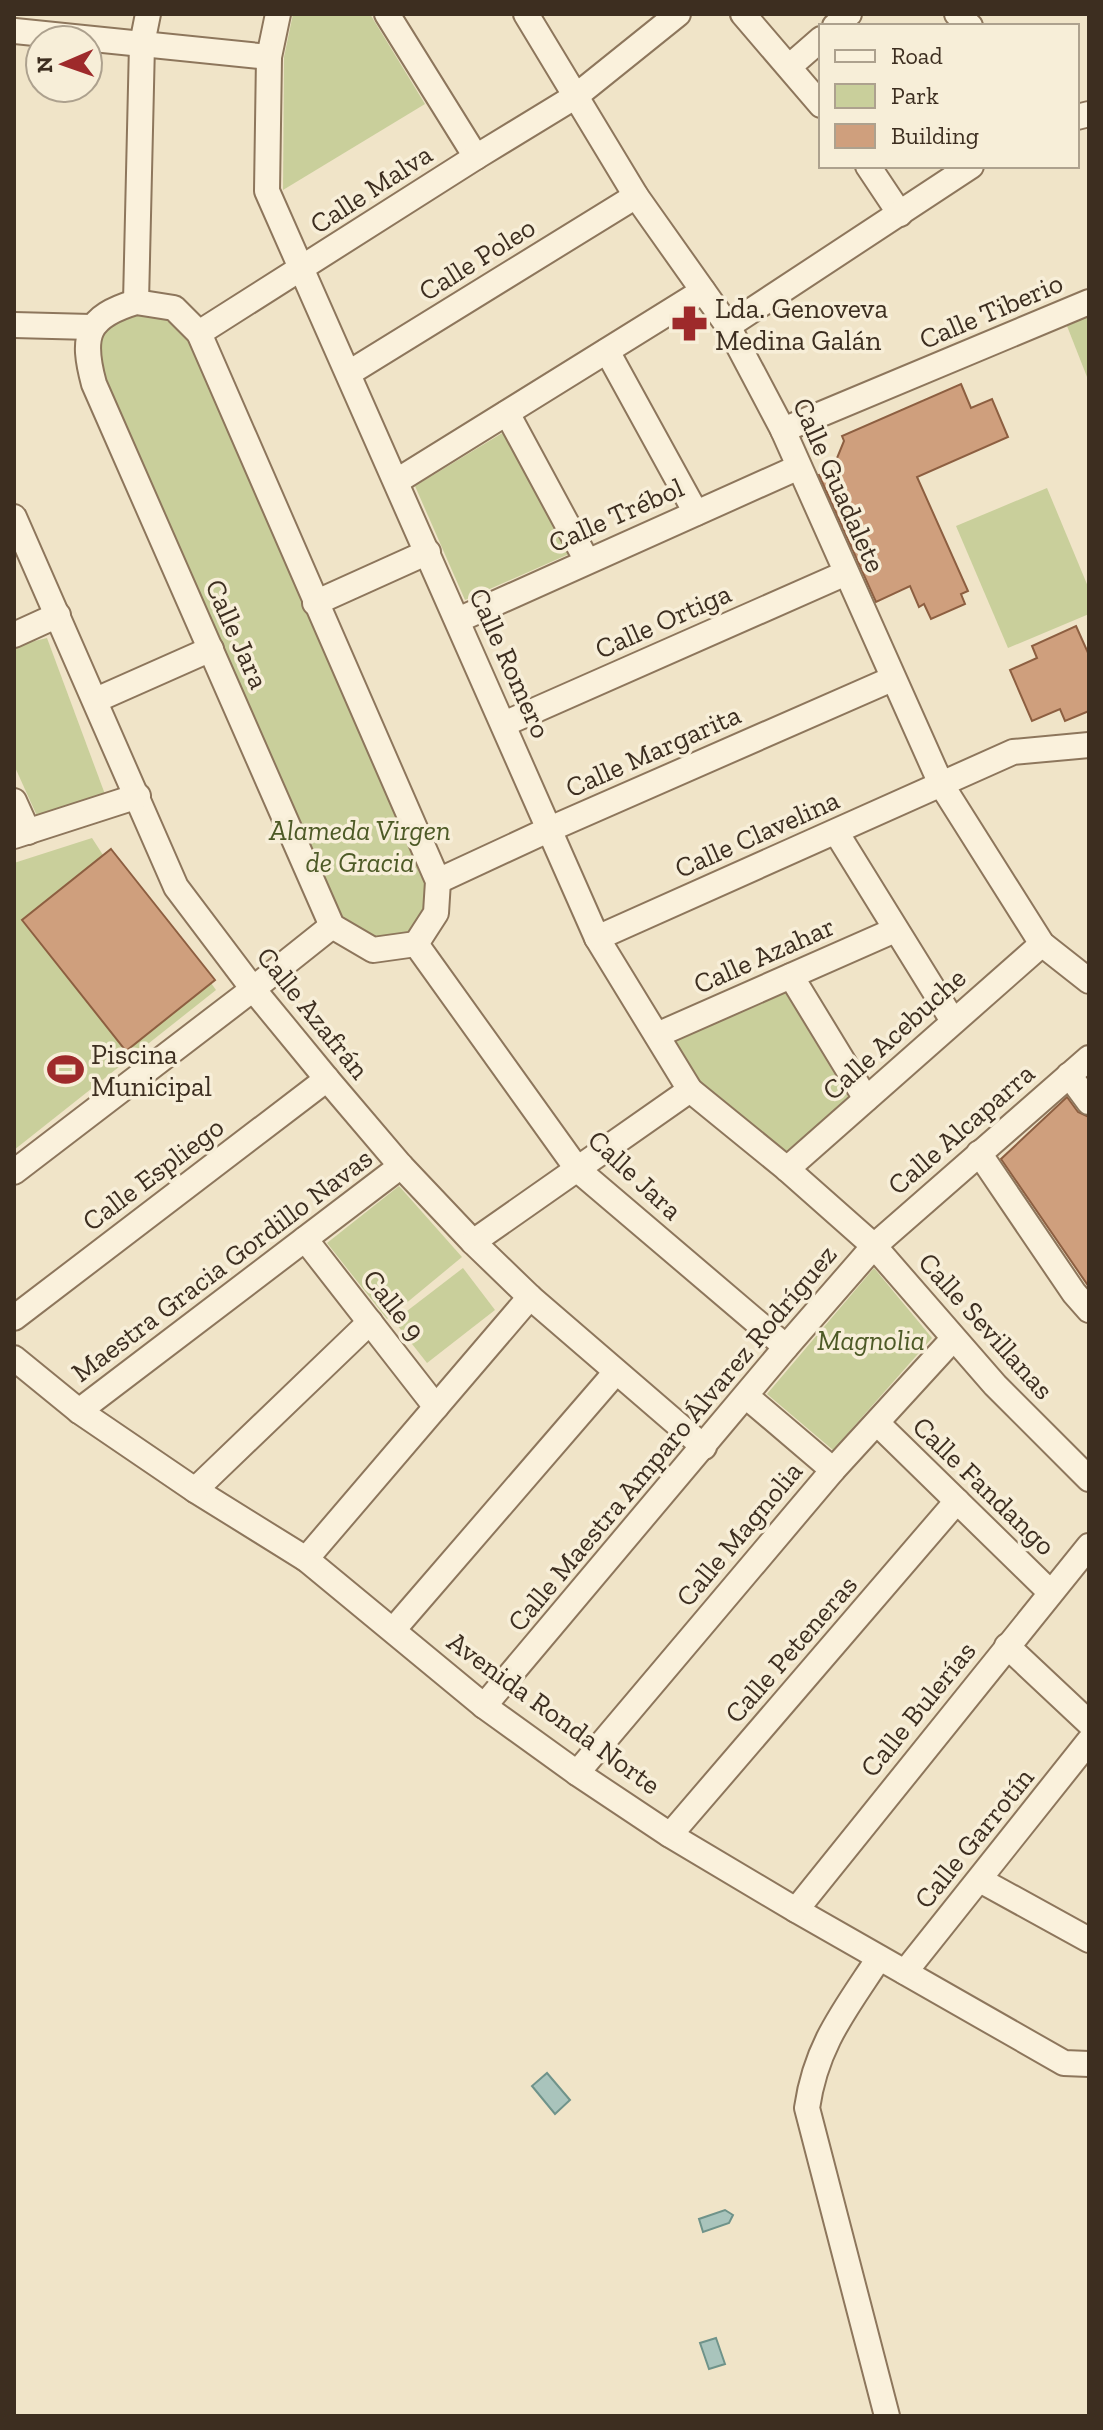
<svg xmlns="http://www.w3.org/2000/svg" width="1103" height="2430" viewBox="0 0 1103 2430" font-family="'Zilla Slab',serif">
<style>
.green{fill:#c9cf9b}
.water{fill:#a9c4bc;stroke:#6f938a;stroke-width:2}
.building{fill:#cf9f7d;stroke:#8d5f41;stroke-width:2}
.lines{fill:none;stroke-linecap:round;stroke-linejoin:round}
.minor-casing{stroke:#8d765c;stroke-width:28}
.minor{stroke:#faf1dc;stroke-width:24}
.labels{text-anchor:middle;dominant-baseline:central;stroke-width:7;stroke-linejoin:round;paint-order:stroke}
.street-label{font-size:28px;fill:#3d2e20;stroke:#f7eed8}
.poi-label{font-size:28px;fill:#3d2e20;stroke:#f7eed8;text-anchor:start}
.park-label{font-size:28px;font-style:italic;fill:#4d5a26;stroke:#f7eed8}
</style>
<rect width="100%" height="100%" fill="#f0e4c8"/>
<g class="green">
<path d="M293,14H370L425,104L283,190L284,57Z"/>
<path d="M157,313L184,332L429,883V912L409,935L374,943L339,919L101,380L99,339L123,316Z"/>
<path d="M1089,316V382L1067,326Z"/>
<path d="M504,432L569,554L465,600L415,486Z"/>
<path d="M1047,488L1089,589V614L1008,648L956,526Z"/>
<path d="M47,638L109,805L42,827L14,765V646Z"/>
<path d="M92,838L103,855L111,849L215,980L211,983L216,990L14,1150V863Z"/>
<path d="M785,992L849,1098L785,1152L698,1079L675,1040Z"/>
<path d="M399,1186L462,1257L387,1319L327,1243Z"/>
<path d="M463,1268L495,1310L427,1363L394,1321Z"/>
<path d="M874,1268L932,1338L833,1450L767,1394Z"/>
</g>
<g class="water">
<path d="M547,2073L570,2100L555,2114L532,2086Z"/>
<path d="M725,2210L733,2215L729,2223L703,2232L699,2219Z"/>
<path d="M716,2338L725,2364L709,2369L700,2343Z"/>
</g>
<g class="building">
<path d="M961,384L971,408L992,399L1008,437L917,477L968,591L961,594L965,604L931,619L924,604L919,607L910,586L876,602L819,475L833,468L844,441L842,436Z"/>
<path d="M1076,626L1089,655V711L1065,721L1060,709L1032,721L1010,670L1037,658L1032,646Z"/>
<path d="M111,849L215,980L126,1051L22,920Z"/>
<path d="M1067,1097L1078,1112L1089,1117V1287L1001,1159Z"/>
</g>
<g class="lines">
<defs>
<g id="minor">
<path d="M278,14L269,57L267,191L597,938L690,1090L787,1169L874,1246L995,1385L1089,1479"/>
<path d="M387,14L476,157"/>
<path d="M526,14L636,196L728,326L783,430L941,784L1042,944L1089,981"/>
<path d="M743,14L821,105"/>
<path d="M957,14L970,26"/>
<path d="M835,26L849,14"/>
<path d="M15,31L269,57"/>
<path d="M790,66L821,39"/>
<path d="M1077,117L1089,114"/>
<path d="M868,166L900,214"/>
<path d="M136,302L174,308L199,333L438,881L436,913L416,944L373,950L332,926L94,384C81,336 86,317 136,302Z"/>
<path d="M136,302L142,44L148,14"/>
<path d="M14,325L91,327"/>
<path d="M728,326L971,166"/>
<path d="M199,333L476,157L576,96L678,14"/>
<path d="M607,351L696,513"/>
<path d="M349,373L636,196"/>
<path d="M507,413L587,561"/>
<path d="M783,430L1089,302"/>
<path d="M397,481L703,291"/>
<path d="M14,517L176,887L253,989L327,1079L401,1166L473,1242L530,1297L704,1447"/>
<path d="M315,603L428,552"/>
<path d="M458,620L799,467"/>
<path d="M14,635L58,615"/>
<path d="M96,700L211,649"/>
<path d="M504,724L846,573"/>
<path d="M14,801L28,832"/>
<path d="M836,832L953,1021"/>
<path d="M14,836L138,796"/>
<path d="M438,881L550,829L892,679"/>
<path d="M597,938L1013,752L1089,745"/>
<path d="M416,944L578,1170L786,1347"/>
<path d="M791,976L866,1099"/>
<path d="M657,1035L895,930"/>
<path d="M1069,1075L1089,1102"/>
<path d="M979,1153L1074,1293L1089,1310"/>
<path d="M787,1169L1042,944"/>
<path d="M14,1172L253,989L332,926"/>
<path d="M305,1239L436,1407"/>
<path d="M473,1242L690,1090"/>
<path d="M14,1318L327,1079"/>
<path d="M14,1358L79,1411L195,1490L306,1559L484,1706L577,1773L670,1835L796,1910L1064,2063L1089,2064"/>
<path d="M746,1396L833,1470"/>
<path d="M79,1411L401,1166"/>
<path d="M877,1423L1050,1592"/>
<path d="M195,1490L370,1322"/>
<path d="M306,1559L530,1297"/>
<path d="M394,1629L616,1372"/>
<path d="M1007,1646L1089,1723"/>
<path d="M484,1706L786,1347L874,1246L1089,1058"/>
<path d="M577,1773L833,1470L953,1339"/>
<path d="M670,1835L957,1501"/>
<path d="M980,1880L1089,1940"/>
<path d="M796,1910L1089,1546"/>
<path d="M879,1958C845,2010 816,2045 807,2108L887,2416"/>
<path d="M905,1972L1089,1741"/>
</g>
</defs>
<use href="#minor" class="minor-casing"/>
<use href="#minor" class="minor"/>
</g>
<defs>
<symbol id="pharmacy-bare" viewBox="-9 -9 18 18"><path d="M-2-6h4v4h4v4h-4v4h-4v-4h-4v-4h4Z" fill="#9e2a2b" stroke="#f7eed8" stroke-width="2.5" paint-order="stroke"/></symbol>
<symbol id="stadium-bare" viewBox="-9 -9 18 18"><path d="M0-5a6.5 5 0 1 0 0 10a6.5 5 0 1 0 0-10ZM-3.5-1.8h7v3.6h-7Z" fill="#9e2a2b" stroke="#f7eed8" stroke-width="2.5" paint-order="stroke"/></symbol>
</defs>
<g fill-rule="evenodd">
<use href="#pharmacy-bare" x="664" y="298" width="51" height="51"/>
<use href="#stadium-bare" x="40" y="1044" width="51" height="51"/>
</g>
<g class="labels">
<g class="street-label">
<text transform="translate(371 189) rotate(-33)">Calle Malva</text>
<text transform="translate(477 259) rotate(-32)">Calle Poleo</text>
<text transform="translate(991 311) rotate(-23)">Calle Tiberio</text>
<text transform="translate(839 485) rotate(66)">Calle Guadalete</text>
<text transform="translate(616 515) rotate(-24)">Calle Trébol</text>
<text transform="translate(663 621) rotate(-24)">Calle Ortiga</text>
<text transform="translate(237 634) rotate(66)">Calle Jara</text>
<text transform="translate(510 663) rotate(66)">Calle Romero</text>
<text transform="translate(653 751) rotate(-24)">Calle Margarita</text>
<text transform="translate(757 834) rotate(-24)">Calle Clavelina</text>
<text transform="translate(764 955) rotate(-24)">Calle Azahar</text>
<text transform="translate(313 1013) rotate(51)">Calle Azafrán</text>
<text transform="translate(894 1034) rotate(-42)">Calle Acebuche</text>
<text transform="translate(961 1129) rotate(-41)">Calle Alcaparra</text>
<text transform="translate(153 1174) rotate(-37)">Calle Espliego</text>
<text transform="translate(635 1175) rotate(43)">Calle Jara</text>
<text transform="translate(222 1265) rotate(-37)">Maestra Gracia Gordillo Navas</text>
<text transform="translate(394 1305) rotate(52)">Calle 9</text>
<text transform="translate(986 1326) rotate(48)">Calle Sevillanas</text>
<text transform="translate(672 1438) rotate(-50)">Calle Maestra Amparo Álvarez Rodríguez</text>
<text transform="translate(984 1486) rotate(44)">Calle Fandango</text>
<text transform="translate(739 1534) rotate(-50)">Calle Magnolia</text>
<text transform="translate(791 1649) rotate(-49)">Calle Peteneras</text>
<text transform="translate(918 1709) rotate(-51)">Calle Bulerías</text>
<text transform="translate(554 1713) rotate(36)">Avenida Ronda Norte</text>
<text transform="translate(974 1838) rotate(-51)">Calle Garrotín</text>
</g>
<g class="poi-label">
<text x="715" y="308">Lda. Genoveva<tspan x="715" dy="32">Medina Galán</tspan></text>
<text x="91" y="1054">Piscina<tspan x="91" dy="32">Municipal</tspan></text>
</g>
<g class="park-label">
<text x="360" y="830">Alameda Virgen<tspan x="360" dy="32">de Gracia</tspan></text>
<text x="871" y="1340">Magnolia</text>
</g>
</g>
<rect width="1103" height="2430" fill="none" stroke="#3d2e20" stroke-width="32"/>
<rect x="819" y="24" width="260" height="144" fill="#f7eed8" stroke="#ada18e" stroke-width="2"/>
<rect x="835" y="50" width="40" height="12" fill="#faf1dc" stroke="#ada18e" stroke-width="2"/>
<text x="891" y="64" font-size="24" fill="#3d2e20">Road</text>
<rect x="835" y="84" width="40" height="24" fill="#c9cf9b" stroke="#ada18e" stroke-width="2"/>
<text x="891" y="104" font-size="24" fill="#3d2e20">Park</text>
<rect x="835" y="124" width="40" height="24" fill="#cf9f7d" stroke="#ada18e" stroke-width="2"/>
<text x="891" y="144" font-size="24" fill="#3d2e20">Building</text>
<g transform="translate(64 64) rotate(268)"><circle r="38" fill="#f7eed8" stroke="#ada18e" stroke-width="2"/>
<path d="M0-6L14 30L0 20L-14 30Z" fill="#9e2a2b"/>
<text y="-12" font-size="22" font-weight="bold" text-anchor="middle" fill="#3d2e20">N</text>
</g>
</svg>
